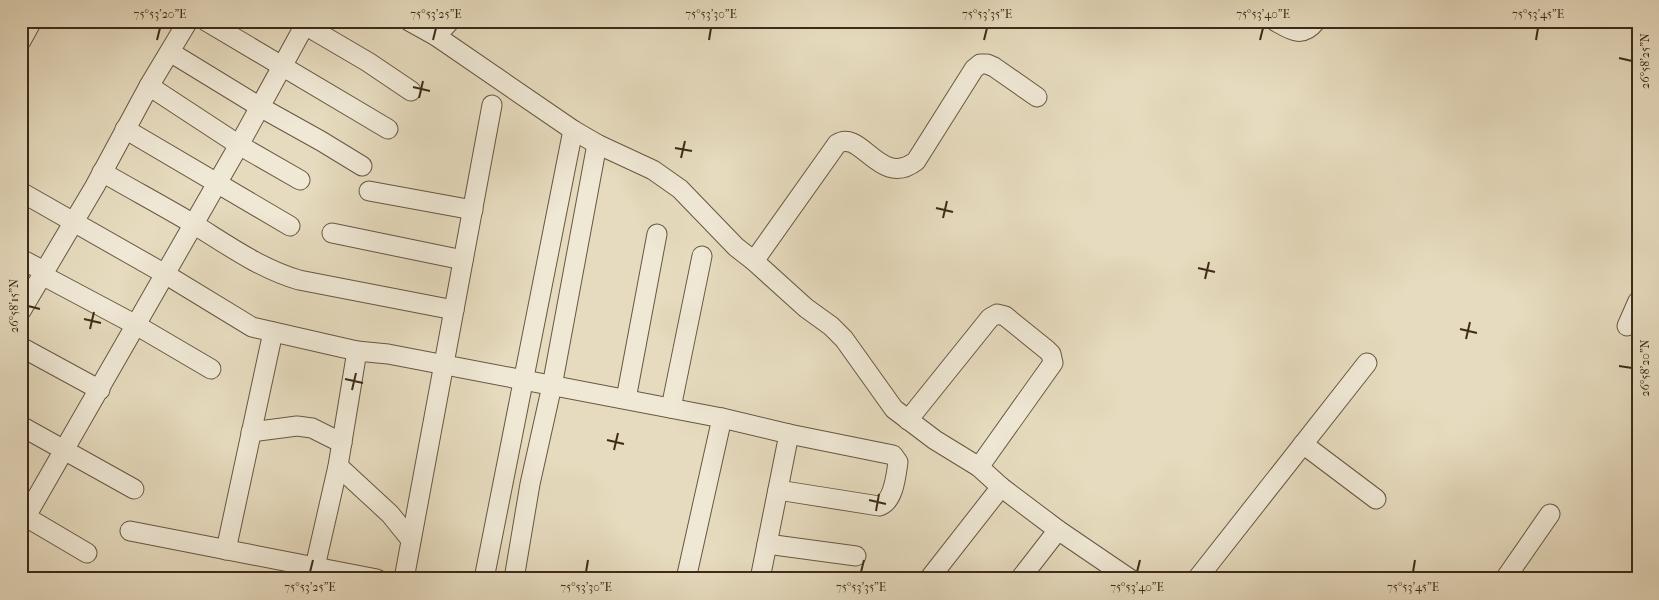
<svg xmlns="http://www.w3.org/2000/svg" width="1659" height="600" viewBox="0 0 1659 600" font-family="'IM FELL French Canon',serif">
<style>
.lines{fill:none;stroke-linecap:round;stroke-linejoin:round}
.minor-casing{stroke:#675742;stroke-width:21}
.minor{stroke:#efe8d5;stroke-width:19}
.ticks{fill:none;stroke:#3d2b18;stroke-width:2}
.neatline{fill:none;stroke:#3d2b18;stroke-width:2}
.ticks-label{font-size:12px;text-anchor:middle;fill:#3d2b18}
</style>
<rect width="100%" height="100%" fill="#e6dbbe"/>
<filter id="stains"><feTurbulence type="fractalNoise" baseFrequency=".004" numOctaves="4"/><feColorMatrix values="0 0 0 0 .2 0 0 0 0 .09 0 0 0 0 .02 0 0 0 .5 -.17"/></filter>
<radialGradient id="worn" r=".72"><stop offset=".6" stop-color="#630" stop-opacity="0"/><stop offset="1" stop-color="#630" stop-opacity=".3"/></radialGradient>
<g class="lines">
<defs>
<g id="minor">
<path d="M206,21L388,129"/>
<path d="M298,21L368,62L411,91"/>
<path d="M409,21L436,36L573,130L597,144L653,170L680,189L736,247L754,261L806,308L831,326L844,339L894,409L935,440L979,467L1001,487L1058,530L1130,579"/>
<path d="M1275,21C1291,30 1302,39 1316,21"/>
<path d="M436,36L450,21"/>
<path d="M21,41L32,21"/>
<path d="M170,52L260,107L321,141L362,166"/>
<path d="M149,86L239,145L300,180"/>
<path d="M125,129L290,226"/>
<path d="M102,172C133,190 165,207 195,225C229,246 261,269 299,280L454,310"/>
<path d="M369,191L473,210"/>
<path d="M21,192L165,274L252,327L357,351"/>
<path d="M332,233L463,260"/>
<path d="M21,259L44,271"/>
<path d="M754,261L837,144C861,128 880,189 916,161L974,69L980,64H987L994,67L1037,97"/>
<path d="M42,275L136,325L211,369"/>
<path d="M21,311L95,186L149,86L188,21"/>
<path d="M1627,326L1638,301"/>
<path d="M21,347L100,390"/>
<path d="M626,399L657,234"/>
<path d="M671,408L702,256"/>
<path d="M908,420L990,318L997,314L1005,316L1047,350L1051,354L1053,363L979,467"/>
<path d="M21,426L134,489"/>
<path d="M251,432L297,426L312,428L342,443"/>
<path d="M1303,444L1376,499"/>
<path d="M338,466L390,514L411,540"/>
<path d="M778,490L879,506C894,502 896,475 898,462L893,455L789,434"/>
<path d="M26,517L87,553"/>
<path d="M21,525L239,145L307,21"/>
<path d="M130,531L315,567L313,578"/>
<path d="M767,544L856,556"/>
<path d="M226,550L273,332"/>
<path d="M377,579L315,567L338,466L357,351L388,354L722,418L789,434L760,579"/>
<path d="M404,579L492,105"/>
<path d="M484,579L573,130"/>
<path d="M514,579L530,484L553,381L597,144"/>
<path d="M686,579L722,418"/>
<path d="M929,579L1001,487"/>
<path d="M1020,579L1058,530"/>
<path d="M1197,579L1367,363"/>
<path d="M1505,579L1550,514"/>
</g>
</defs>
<use href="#minor" class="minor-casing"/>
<use href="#minor" class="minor"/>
</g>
<path class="ticks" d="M157,40L160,28M433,40L436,28M709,40L711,28M984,40L987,28M1260,40L1263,28M1536,40L1538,28M1619,58L1632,61M413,87L430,91M419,98L423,81M675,148L692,151M681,158L685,141M936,208L953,212M943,218L947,201M1198,268L1215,272M1205,279L1209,262M28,306L40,309M84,319L101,323M90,329L94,312M1460,329L1477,333M1466,339L1470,322M1619,366L1632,368M345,379L363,383M352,390L356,373M607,440L624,444M614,450L618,433M869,500L886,504M876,511L879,494M310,572L313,560M586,572L588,560M861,572L864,560M1137,572L1140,560M1413,572L1415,560"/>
<rect width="1659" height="600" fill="none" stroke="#e6dbbe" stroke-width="55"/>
<rect x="28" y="28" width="1604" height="544" class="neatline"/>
<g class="ticks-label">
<text x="160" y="18">75°53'20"E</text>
<text x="436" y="18">75°53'25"E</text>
<text x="711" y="18">75°53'30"E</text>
<text x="987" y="18">75°53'35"E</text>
<text x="1263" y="18">75°53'40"E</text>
<text x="1538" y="18">75°53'45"E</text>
<text transform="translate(1645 61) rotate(-90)" y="4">26°58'25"N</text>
<text transform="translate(14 306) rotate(-90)" y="4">26°58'15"N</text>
<text transform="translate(1645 368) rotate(-90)" y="4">26°58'20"N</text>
<text x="310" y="591">75°53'25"E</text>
<text x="586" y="591">75°53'30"E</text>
<text x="861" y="591">75°53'35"E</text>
<text x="1137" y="591">75°53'40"E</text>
<text x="1413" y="591">75°53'45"E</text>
</g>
<rect width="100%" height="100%" filter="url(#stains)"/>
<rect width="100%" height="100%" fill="url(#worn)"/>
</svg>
